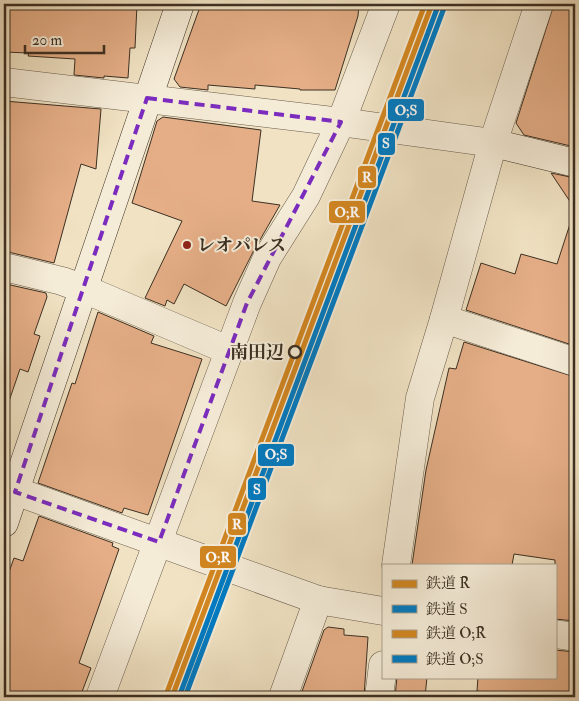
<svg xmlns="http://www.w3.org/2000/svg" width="579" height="701" viewBox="0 0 579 701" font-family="'IM FELL Double Pica','Noto Serif JP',serif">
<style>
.building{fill:#e5ae87;stroke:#3c3023}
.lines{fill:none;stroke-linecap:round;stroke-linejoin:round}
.street-casing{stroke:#695c4b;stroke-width:29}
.secondary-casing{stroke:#3c3023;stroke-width:29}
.street{stroke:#f5ecd8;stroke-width:28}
.secondary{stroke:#f5ecd8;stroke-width:28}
.rail-1-casing{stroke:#f5ecd8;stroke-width:9}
.rail-2-casing{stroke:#f5ecd8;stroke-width:9}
.rail-3-casing{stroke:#f5ecd8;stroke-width:9}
.rail-4-casing{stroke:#f5ecd8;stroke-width:9}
.rail-1{stroke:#d28620;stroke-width:5}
.rail-2{stroke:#007ac2;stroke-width:5}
.rail-3{stroke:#d28620;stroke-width:5}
.rail-4{stroke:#007ac2;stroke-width:5}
.marked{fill:none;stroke:#7b2cbf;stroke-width:4;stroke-dasharray:10 6;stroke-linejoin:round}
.poi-dot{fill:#8f2418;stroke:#f5ecd8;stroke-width:2}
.stop-dot{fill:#f5ecd8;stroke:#3c3023;stroke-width:2.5}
.labels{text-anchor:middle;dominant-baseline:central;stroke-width:4;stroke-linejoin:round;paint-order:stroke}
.poi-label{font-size:18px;font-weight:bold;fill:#3c3023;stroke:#f5ecd8;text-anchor:start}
.stop-label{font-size:18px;font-weight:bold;fill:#3c3023;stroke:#f5ecd8;text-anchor:end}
.line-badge{stroke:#f5ecd8;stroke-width:2}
.badge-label{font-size:14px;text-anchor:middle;font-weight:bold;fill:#fff}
</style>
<rect width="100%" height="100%" fill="#f0e2c3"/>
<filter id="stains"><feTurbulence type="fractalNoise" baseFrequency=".004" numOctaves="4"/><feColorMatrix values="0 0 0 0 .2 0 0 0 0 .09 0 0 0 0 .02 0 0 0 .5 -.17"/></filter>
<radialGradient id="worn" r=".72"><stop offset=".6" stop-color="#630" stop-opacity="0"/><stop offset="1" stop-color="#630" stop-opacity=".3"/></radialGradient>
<g class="building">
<path d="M49,4H137L135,48H130L128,78L104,76V78L74,75L75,59L28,56L29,53L4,52L6,5L49,7Z"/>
<path d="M201,4H359L358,16L335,90H300V89L255,85V89L208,85V90L180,87L174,79Z"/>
<path d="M554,4H575V147L524,135L516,123Z"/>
<path d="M4,101L101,109L96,169L81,164L54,263L4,251Z"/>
<path d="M163,117L261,130L252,201L280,205L253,252L226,306L184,284L174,304L167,300L165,306L145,298L182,221L132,203L157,121Z"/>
<path d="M551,173L575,178V209Z"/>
<path d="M571,221L575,222V346L466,310L481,263L515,274L521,254L557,264Z"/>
<path d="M6,284L46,293L47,297L34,334L40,336L28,372L20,369L7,407L4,406V290Z"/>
<path d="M98,312L154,336L151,343L202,359L148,515L124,508L122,513L38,483L72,383L75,384Z"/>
<path d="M464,342L575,377V498L571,530L575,531V621L555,619V560L514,554L512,565H412L426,470L449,368L456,369Z"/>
<path d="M39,516L113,543L112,546L119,549L79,663L91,668L80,697H4V586L14,558L23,561Z"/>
<path d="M328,627L344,629V635L368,637L364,697H300L324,630Z"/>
<path d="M555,650L575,652V697H528L477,691L478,677H555Z"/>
<path d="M397,677H427L425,697H395Z"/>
</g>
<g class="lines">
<defs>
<g id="street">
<path d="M4,82L341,122L493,143"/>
<path d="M4,267L62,281L84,289L228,350"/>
<path d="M444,319L575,362"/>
<path d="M4,487L318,600"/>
<path d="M396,565L420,398L444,319L493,143L539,4"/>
<path d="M555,634L575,637"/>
<path d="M100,697L247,303L267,258L306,196L341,122L386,4"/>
<path d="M283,697L318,600L383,611"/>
<path d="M379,697L383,665"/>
</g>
<g id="secondary">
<path d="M493,143L575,163"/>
<path d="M4,523L180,4"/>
</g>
</defs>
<use href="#street" class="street-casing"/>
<use href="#secondary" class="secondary-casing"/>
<use href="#street" class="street"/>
<use href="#secondary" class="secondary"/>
<defs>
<path id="rail-1" d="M172,697L432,4"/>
<path id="rail-2" d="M179,697L438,6"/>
<path id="rail-3" d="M166,695L425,4"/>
<path id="rail-4" d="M185,697L444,8"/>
</defs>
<use href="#rail-1" class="rail-1-casing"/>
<use href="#rail-2" class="rail-2-casing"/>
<use href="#rail-3" class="rail-3-casing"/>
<use href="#rail-4" class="rail-4-casing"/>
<use href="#rail-1" class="rail-1"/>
<use href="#rail-2" class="rail-2"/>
<use href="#rail-3" class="rail-3"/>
<use href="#rail-4" class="rail-4"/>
</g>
<path class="marked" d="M147,98L341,122L247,303L159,542L15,492Z"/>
<circle class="poi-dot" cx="187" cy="245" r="5"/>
<circle class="stop-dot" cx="295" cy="352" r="6"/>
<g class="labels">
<g class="poi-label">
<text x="197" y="245">レオパレス</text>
</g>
<g class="stop-label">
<text x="284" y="352">南田辺</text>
</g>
</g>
<g class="line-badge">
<rect x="387" y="98" width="38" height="24" rx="5" fill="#007ac2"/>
<rect x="377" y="132" width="19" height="24" rx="5" fill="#007ac2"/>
<rect x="357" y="165" width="20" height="24" rx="5" fill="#d28620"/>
<rect x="328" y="200" width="38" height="24" rx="5" fill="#d28620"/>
<rect x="257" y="443" width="38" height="24" rx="5" fill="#007ac2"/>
<rect x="247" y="477" width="20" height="24" rx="5" fill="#007ac2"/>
<rect x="227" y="512" width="20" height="24" rx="5" fill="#d28620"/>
<rect x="199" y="545" width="38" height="24" rx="5" fill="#d28620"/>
</g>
<g class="badge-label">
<text x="406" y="115">O;S</text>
<text x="386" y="148">S</text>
<text x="367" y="182">R</text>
<text x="347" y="217">O;R</text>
<text x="276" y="459">O;S</text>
<text x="257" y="494">S</text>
<text x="237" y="529">R</text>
<text x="218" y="562">O;R</text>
</g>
<rect width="579" height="701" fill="none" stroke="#f0e2c3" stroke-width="20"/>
<rect x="5" y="5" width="569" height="691" fill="none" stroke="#3c3023" stroke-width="2.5"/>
<rect x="10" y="10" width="559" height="681" fill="none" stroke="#3c3023"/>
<rect x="382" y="564" width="175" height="115" fill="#f5ecd8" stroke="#aba190"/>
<rect x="392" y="580" width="25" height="8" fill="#d28620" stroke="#aba190"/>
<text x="426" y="588" font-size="15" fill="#3c3023">鉄道 R</text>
<rect x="392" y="605" width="25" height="8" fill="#007ac2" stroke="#aba190"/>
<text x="426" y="614" font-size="15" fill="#3c3023">鉄道 S</text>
<rect x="392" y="630" width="25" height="8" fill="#d28620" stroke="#aba190"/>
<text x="426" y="638" font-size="15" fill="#3c3023">鉄道 O;R</text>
<rect x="392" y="655" width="25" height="8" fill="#007ac2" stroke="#aba190"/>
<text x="426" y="664" font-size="15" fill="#3c3023">鉄道 O;S</text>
<path d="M25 45v8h79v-8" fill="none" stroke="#3c3023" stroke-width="2.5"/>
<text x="32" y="45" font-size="15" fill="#3c3023" stroke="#f5ecd8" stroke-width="4" paint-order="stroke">20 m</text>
<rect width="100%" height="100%" filter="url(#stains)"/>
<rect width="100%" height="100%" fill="url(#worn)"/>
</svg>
